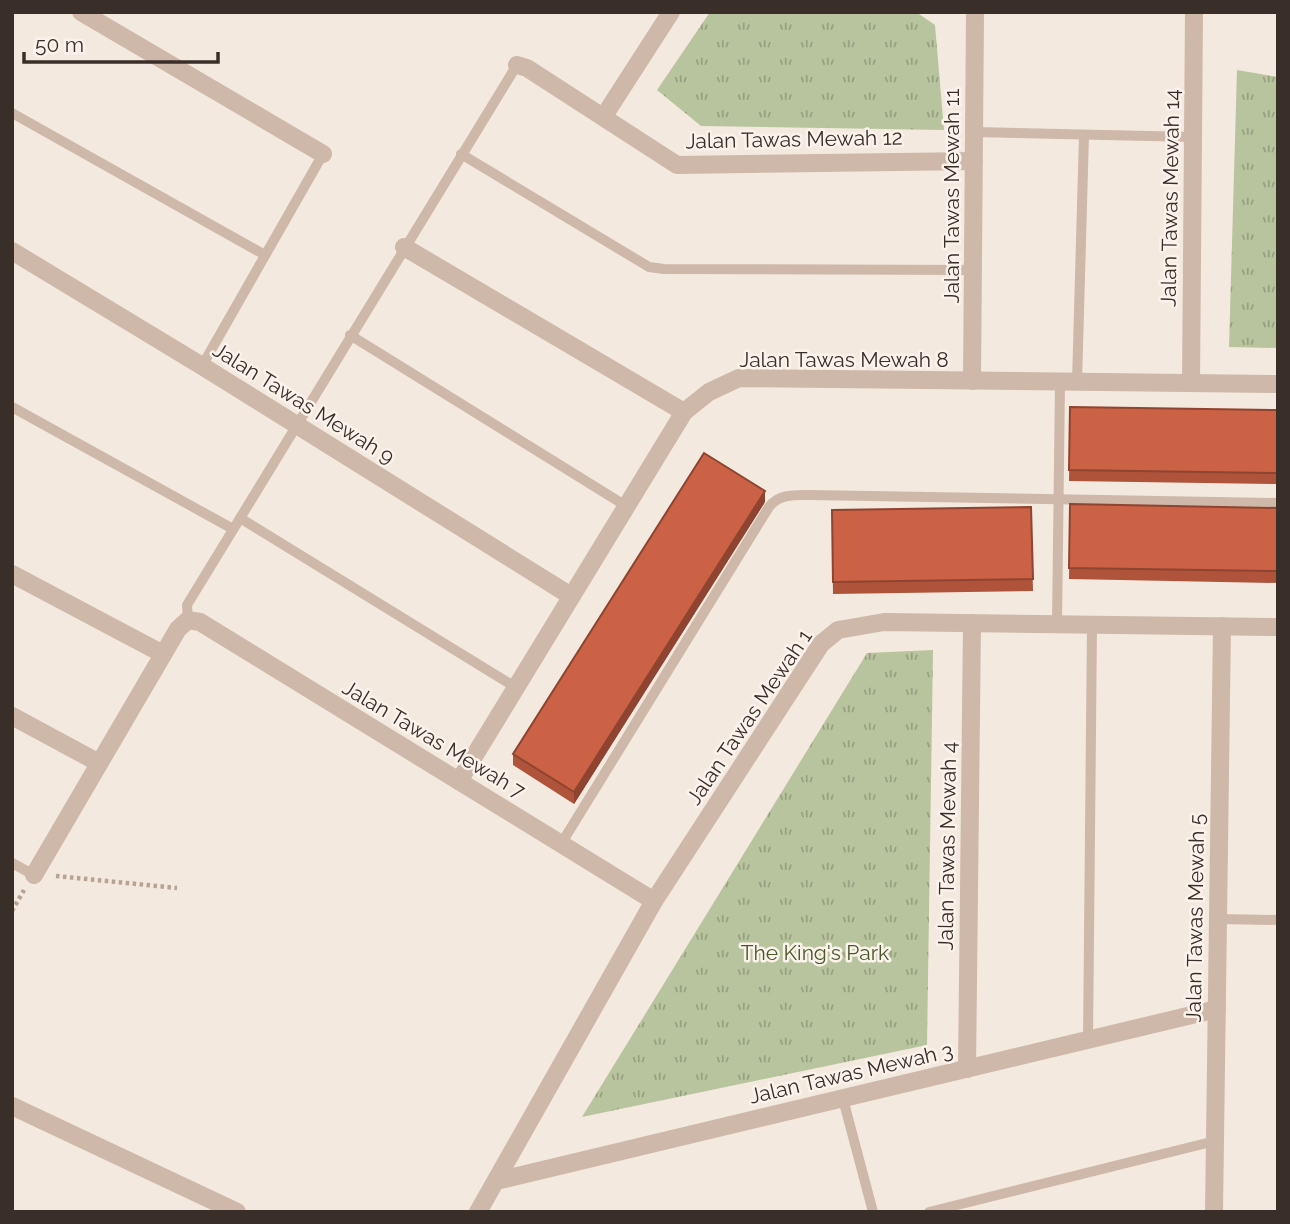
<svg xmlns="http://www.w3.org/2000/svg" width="1290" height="1224" viewBox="0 0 1290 1224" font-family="Raleway,sans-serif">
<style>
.park{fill:url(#park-tufts)}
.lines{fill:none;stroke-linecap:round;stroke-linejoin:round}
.path{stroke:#b9a293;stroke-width:4.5;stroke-dasharray:3.5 3.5;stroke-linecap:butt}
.lane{stroke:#cdb8a9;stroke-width:10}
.street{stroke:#cdb8a9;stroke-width:18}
.wall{fill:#af533b}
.shaded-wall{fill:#8e4430}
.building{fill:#cb6145;stroke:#8e4430;stroke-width:2}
.labels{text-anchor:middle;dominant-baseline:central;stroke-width:5;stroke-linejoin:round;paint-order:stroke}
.street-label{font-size:21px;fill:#3a2e29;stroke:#fbf3eb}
.park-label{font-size:21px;fill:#4a592c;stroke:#fbf3eb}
</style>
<defs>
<pattern id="park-tufts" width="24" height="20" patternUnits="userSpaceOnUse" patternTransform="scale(1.75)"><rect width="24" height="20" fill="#b8c49d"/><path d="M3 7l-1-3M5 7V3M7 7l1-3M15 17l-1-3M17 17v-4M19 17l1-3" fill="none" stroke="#97a080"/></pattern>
</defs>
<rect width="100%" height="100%" fill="#f4e9de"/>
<g class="park">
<path d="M710,12H916L935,25L944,130L701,126L657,90Z"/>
<path d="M1237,70L1278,77V348L1229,347Z"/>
<path d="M933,650L927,1045L582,1117L867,653Z"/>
</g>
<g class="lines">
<g class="path">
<path d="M56,876L177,888"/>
<path d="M12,911L24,890"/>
</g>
<g class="lane">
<path d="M12,113L265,255"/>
<path d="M974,132L1193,137"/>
<path d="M461,154L649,267L664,269L973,270"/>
<path d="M350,335L626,506"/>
<path d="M202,366L323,154"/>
<path d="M1077,382L1084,135"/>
<path d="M12,407L233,529"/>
<path d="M240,518L515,687"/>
<path d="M188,620L187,605L517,65"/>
<path d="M1057,624L1060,382"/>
<path d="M561,844L769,507C779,494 794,495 809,495L1278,503"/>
<path d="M12,863L34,875"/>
<path d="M1218,919L1278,920"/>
<path d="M1088,1040L1092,624"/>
<path d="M843,1099L873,1212"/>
<path d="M929,1212L1215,1141"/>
</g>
<g class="street">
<path d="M81,12L323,154"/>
<path d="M517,65L527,68L677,165L974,161"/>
<path d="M604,116L671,12"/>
<path d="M404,247L684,412"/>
<path d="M12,251L202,366L571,596"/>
<path d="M972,381L975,12"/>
<path d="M1191,383L1194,12"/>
<path d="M12,574L163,654"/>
<path d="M12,716L99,763"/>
<path d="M459,781L684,412L709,392L739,378L1278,384"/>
<path d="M34,875L178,629L188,620L200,622L654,901"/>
<path d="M967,1069L972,623"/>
<path d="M12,1106L237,1212"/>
<path d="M496,1181L1217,1009"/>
<path d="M478,1212L654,901L821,644L838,630L884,622L1278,627"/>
<path d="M1214,1212L1222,626"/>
</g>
</g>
<g class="wall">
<path d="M1070,407L1278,410V484L1069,481Z"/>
<path d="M765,502L574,804L513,765V754Z"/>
<path d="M1070,504L1278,508V583L1069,579Z"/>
<path d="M1031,507L1033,591L833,594L832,510Z"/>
</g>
<path class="shaded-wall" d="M765,491V502L574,804V792Z"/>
<g class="building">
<path d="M1070,407L1278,410V473L1069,470Z"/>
<path d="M704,453L765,491L574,792L513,754Z"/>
<path d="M1070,504L1278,508V571L1069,568Z"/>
<path d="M1031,507L1033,579L833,582L832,510Z"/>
</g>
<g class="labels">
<g class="street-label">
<text transform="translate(794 139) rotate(-1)">Jalan Tawas Mewah 12</text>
<text transform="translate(951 196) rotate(-90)">Jalan Tawas Mewah 11</text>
<text transform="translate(1170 198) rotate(-89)">Jalan Tawas Mewah 14</text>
<text x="844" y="359">Jalan Tawas Mewah 8</text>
<text transform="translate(304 403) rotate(32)">Jalan Tawas Mewah 9</text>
<text transform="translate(749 717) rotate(-56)">Jalan Tawas Mewah 1</text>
<text transform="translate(434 739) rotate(31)">Jalan Tawas Mewah 7</text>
<text transform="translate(947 846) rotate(-89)">Jalan Tawas Mewah 4</text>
<text transform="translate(1195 918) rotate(-89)">Jalan Tawas Mewah 5</text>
<text transform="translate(851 1073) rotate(-13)">Jalan Tawas Mewah 3</text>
</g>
<g class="park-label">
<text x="815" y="952">The King's Park</text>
</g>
</g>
<rect width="1290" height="1224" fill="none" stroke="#3a2e29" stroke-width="28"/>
<path d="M24 52v10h194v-10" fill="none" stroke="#3a2e29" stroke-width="3.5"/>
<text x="35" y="52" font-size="21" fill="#3a2e29" stroke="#fbf3eb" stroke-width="5" paint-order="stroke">50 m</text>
</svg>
